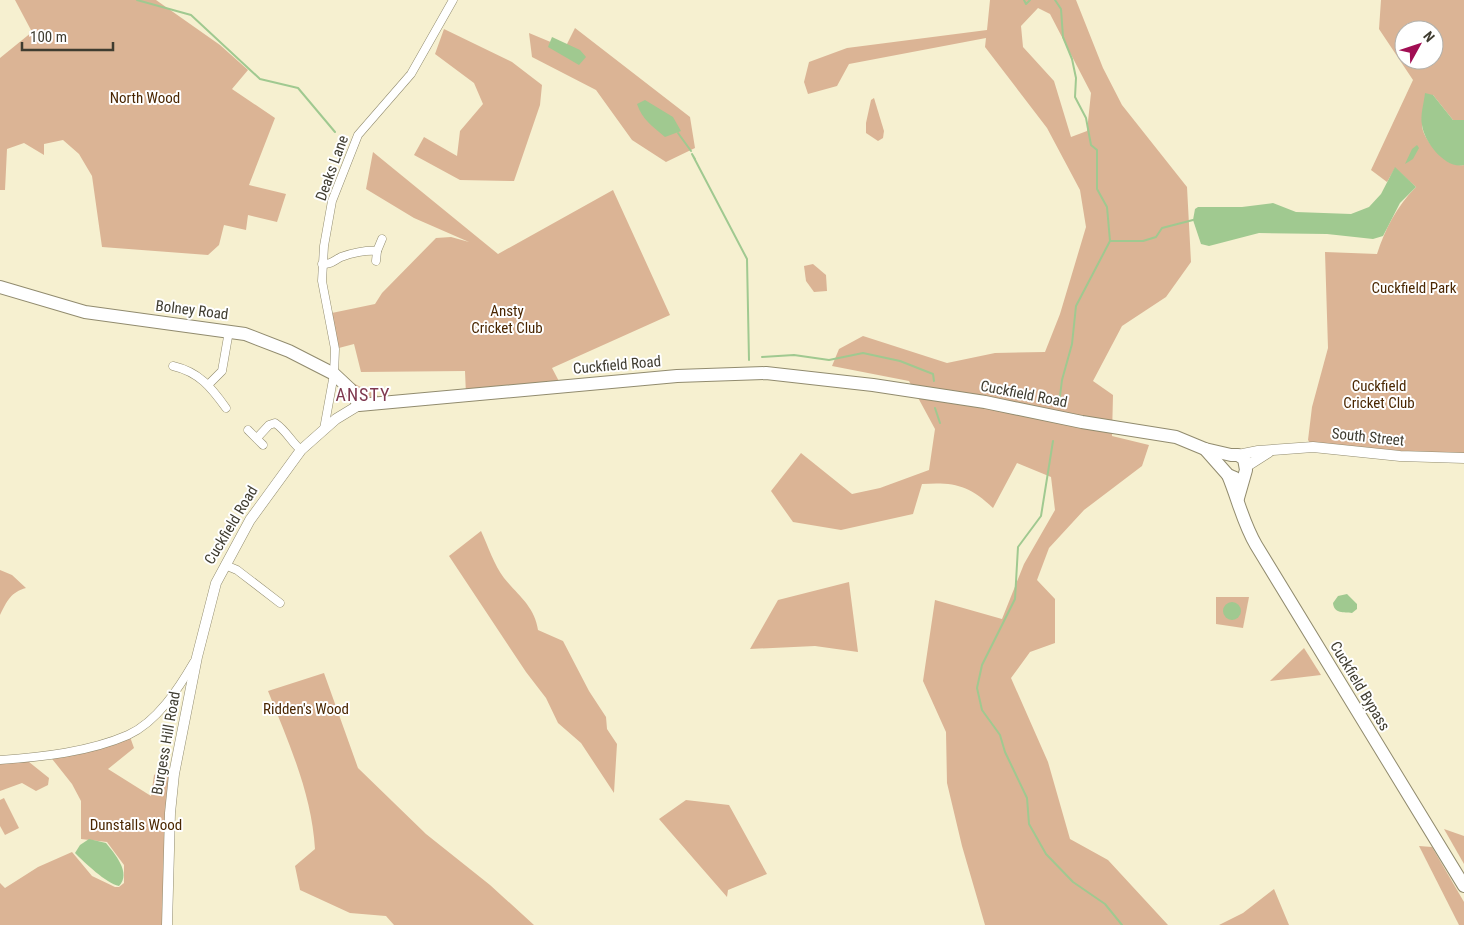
<svg xmlns="http://www.w3.org/2000/svg" width="1464" height="925" viewBox="0 0 1464 925" font-family="'Roboto Condensed',sans-serif">
<style>
.green{fill:#dbb495;fill-rule:evenodd}
.water{fill:#a0c990}
.lines{fill:none;stroke-linecap:round;stroke-linejoin:round}
.stream{stroke:#a0c990;stroke-width:2}
.minor-casing{stroke:#918b6e;stroke-width:9}
.major-casing{stroke:#918b6e;stroke-width:11}
.highway-casing{stroke:#918b6e;stroke-width:14}
.minor{stroke:#fff;stroke-width:8}
.major{stroke:#fff;stroke-width:10}
.highway{stroke:#fff;stroke-width:12}
.labels{text-anchor:middle;dominant-baseline:central;stroke-width:4;stroke-linejoin:round;paint-order:stroke}
.park-label{font-size:15px;fill:#4a2601;stroke:#fff}
.street-label{font-size:15px;fill:#3f3c30;stroke:#fff}
.quarter-label{font-size:18px;letter-spacing:1px;fill:#7f3950;stroke:#fff}
</style>
<rect width="100%" height="100%" fill="#f6f0d0"/>
<g class="green">
<path d="M15,0H156L220,45L248,70L232,89L275,118L249,185L286,194L277,222L248,215L246,230L224,225L219,245L208,255L102,247L92,176L79,154L63,140L44,144V155L24,143L7,149L5,190H0V58L32,32Z"/>
<path d="M990,0H1076L1103,68L1122,105L1187,187L1191,262L1166,297L1122,326L1093,381L1113,395L1112,436L1149,445L1142,466L1084,510L1049,548L1037,580L1055,599V643L1030,652L1011,678L1048,762L1070,839L1108,860L1168,925H985L962,846L947,783L946,732L923,681L935,600L1002,619L1024,564L1055,510L1051,477L1017,463L993,508C969,485 954,482 922,484L913,514L841,530L793,522L771,491L801,453L852,494L880,488L929,470L935,429L909,381L832,366L839,349L863,336L947,363L995,353L1045,352L1060,314L1086,227L1080,190L1047,128L985,47L986,38L849,64L837,86L808,94L804,82L809,62L847,48L987,30ZM1038,8L1050,14L1091,93L1087,131L1071,137L1054,81L1023,47L1021,26Z"/>
<path d="M1381,0H1464V120H1453L1433,95C1430,103 1422,116 1422,125C1422,140 1449,169 1464,165V458L1313,447L1308,440L1312,407L1328,348L1325,252L1377,254C1385,229 1397,206 1416,187L1395,168L1387,182L1371,170L1413,80L1379,29ZM1404,30H1434V60H1404Z"/>
<path d="M575,28L690,117L695,148L666,162L632,140L596,90L532,57L529,33L565,48Z"/>
<path d="M444,29L512,62L542,85L540,105L514,181L460,180L414,155L424,137L457,156L460,131L483,104L474,83L435,54Z"/>
<path d="M874,98L884,131L883,138L878,141L866,133V123L871,100Z"/>
<path d="M373,152L498,254L613,190L670,315L552,368L562,387L466,395L465,371L361,372L354,344L335,349L327,314L375,304L382,293L436,238L451,237L469,242L414,218L366,189Z"/>
<path d="M813,264L826,275L827,291L814,292L806,281L804,266Z"/>
<path d="M353,383L382,398C369,398 356,397 353,383Z"/>
<path d="M481,531C488,546 494,565 504,578C518,595 535,607 538,630L563,641L589,691L606,717L607,729L617,744L614,793L581,743L558,723L546,698L526,672L449,556Z"/>
<path d="M0,570L12,575L26,588C11,592 7,601 0,615Z"/>
<path d="M849,582L858,652L815,646L750,649L778,600Z"/>
<path d="M1216,597H1249L1243,628L1216,624Z"/>
<path d="M1304,648L1321,675L1270,681Z"/>
<path d="M324,673L358,768L426,834L490,885L534,925H394L386,916L350,913L300,890L295,866L315,849C312,794 288,741 268,691Z"/>
<path d="M129,734L134,748L108,769L151,796L154,775L161,770L174,774L167,925H0V883L5,888L38,867L72,852L92,876L115,887H119L124,883V865L107,842L81,839V801L72,784L49,755Z"/>
<path d="M24,758L49,778L48,785L36,791L22,783L0,791V759Z"/>
<path d="M4,798L19,828L5,835L0,826V800Z"/>
<path d="M686,800L729,805L767,874L728,890L727,897L659,819Z"/>
<path d="M1444,829L1464,836V864Z"/>
<path d="M1419,846L1432,847L1464,902V925H1459Z"/>
<path d="M1274,889L1289,925H1219L1243,913Z"/>
</g>
<g class="water">
<path d="M552,37L580,50L586,57L579,65L548,47Z"/>
<path d="M1425,93L1433,95L1453,120H1464V165C1446,170 1424,142 1422,125C1420,115 1424,103 1425,93Z"/>
<path d="M645,100L673,117L681,131L665,137C652,126 642,119 637,104Z"/>
<path d="M1417,145L1419,148L1413,159L1405,164L1412,149Z"/>
<path d="M1395,167L1416,187L1400,203L1383,236L1373,239L1327,234L1259,233L1209,246L1201,244L1193,220L1195,209L1198,207H1242L1273,203L1296,212L1351,214L1369,207L1381,194Z"/>
<path d="M1347,594L1357,604V609L1352,613C1344,612 1334,614 1333,603L1338,596Z"/>
<circle cx="1232" cy="611" r="9"/>
<path d="M89,839L106,843C114,853 132,873 119,886C106,883 85,863 75,853L80,845Z"/>
</g>
<g class="lines">
<g class="stream">
<path d="M137,0L191,15L260,79L298,88L335,132"/>
<path d="M1024,0L1026,4L1030,0"/>
<path d="M1055,0L1061,9L1063,37L1072,59L1076,78L1075,97L1086,118L1091,145L1097,150V189L1107,207L1110,241L1076,306L1072,344L1062,380L1059,404"/>
<path d="M678,133L691,151"/>
<path d="M695,159L692,154L747,259L749,360"/>
<path d="M1110,241H1143L1156,237L1162,228L1193,220"/>
<path d="M762,357L794,355L829,360L863,353L900,361L933,374L934,381"/>
<path d="M935,408L940,423"/>
<path d="M1053,441L1041,516L1018,547L1015,599L982,665L977,688L982,710L1000,735L1005,752L1027,798L1029,824L1046,854L1073,882L1105,904L1122,925"/>
</g>
<defs>
<g id="minor">
<path d="M376,261L377,251"/>
<path d="M322,264C332,264 333,261 341,257C351,253 366,250 377,251L382,239"/>
<path d="M173,366C199,372 211,387 226,408"/>
<path d="M209,384L222,371L229,331"/>
<path d="M324,429L334,374L335,349L322,281L324,246L332,201L358,135L411,74L453,0"/>
<path d="M248,430L263,445"/>
<path d="M257,438L269,425L275,423C287,431 291,442 301,450"/>
<path d="M225,565L237,570L280,603"/>
<path d="M0,760C42,757 89,752 128,735C157,722 179,688 194,662"/>
</g>
<g id="major">
<path d="M1238,455L1258,451L1313,447L1400,456L1464,458"/>
<path d="M1247,466L1269,452"/>
<path d="M167,925L170,813L174,774L197,657L216,583L250,520L301,450L336,419L359,405"/>
</g>
<g id="highway">
<path d="M0,287L85,312L245,334L289,351L334,374L350,389L359,405L677,376L766,373L873,385L985,402L1082,422L1176,437L1205,449L1231,455H1238L1244,459L1246,470L1238,498"/>
<path d="M1205,449L1228,475L1235,478"/>
<path d="M1228,475C1238,499 1243,523 1256,545L1464,886"/>
</g>
</defs>
<use href="#minor" class="minor-casing"/>
<use href="#major" class="major-casing"/>
<use href="#highway" class="highway-casing"/>
<use href="#minor" class="minor"/>
<use href="#major" class="major"/>
<use href="#highway" class="highway"/>
</g>
<g class="labels">
<g class="park-label">
<text x="145" y="98">North Wood</text>
<text x="1414" y="288">Cuckfield Park</text>
<text x="507" y="311">Ansty<tspan x="507" dy="17">Cricket Club</tspan></text>
<text x="1379" y="386">Cuckfield<tspan x="1379" dy="17">Cricket Club</tspan></text>
<text x="306" y="709">Ridden's Wood</text>
<text x="136" y="825">Dunstalls Wood</text>
</g>
<g class="street-label">
<text transform="translate(332 168) rotate(-70)">Deaks Lane</text>
<text transform="translate(192 310) rotate(7)">Bolney Road</text>
<text transform="translate(617 365) rotate(-5)">Cuckfield Road</text>
<text transform="translate(1024 394) rotate(11)">Cuckfield Road</text>
<text transform="translate(1368 437) rotate(6)">South Street</text>
<text transform="translate(231 525) rotate(-59)">Cuckfield Road</text>
<text transform="translate(1360 686) rotate(59)">Cuckfield Bypass</text>
<text transform="translate(166 743) rotate(-80)">Burgess Hill Road</text>
</g>
<g class="quarter-label">
<text x="363" y="394">ANSTY</text>
</g>
</g>
<g transform="translate(1419 45) rotate(50)"><circle r="24" fill="#ffffff" stroke="#b2b1ac"/>
<path d="M0-4L9 19L0 12L-9 19Z" fill="#a10e53"/>
<text y="-8" font-size="14" font-weight="bold" text-anchor="middle" fill="#3f3c30">N</text>
</g>
<path d="M22 42v8h91v-8" fill="none" stroke="#3f3c30" stroke-width="2.5"/>
<text x="30" y="42" font-size="15" fill="#3f3c30" stroke="#ffffff" stroke-width="4" paint-order="stroke">100 m</text>
</svg>
